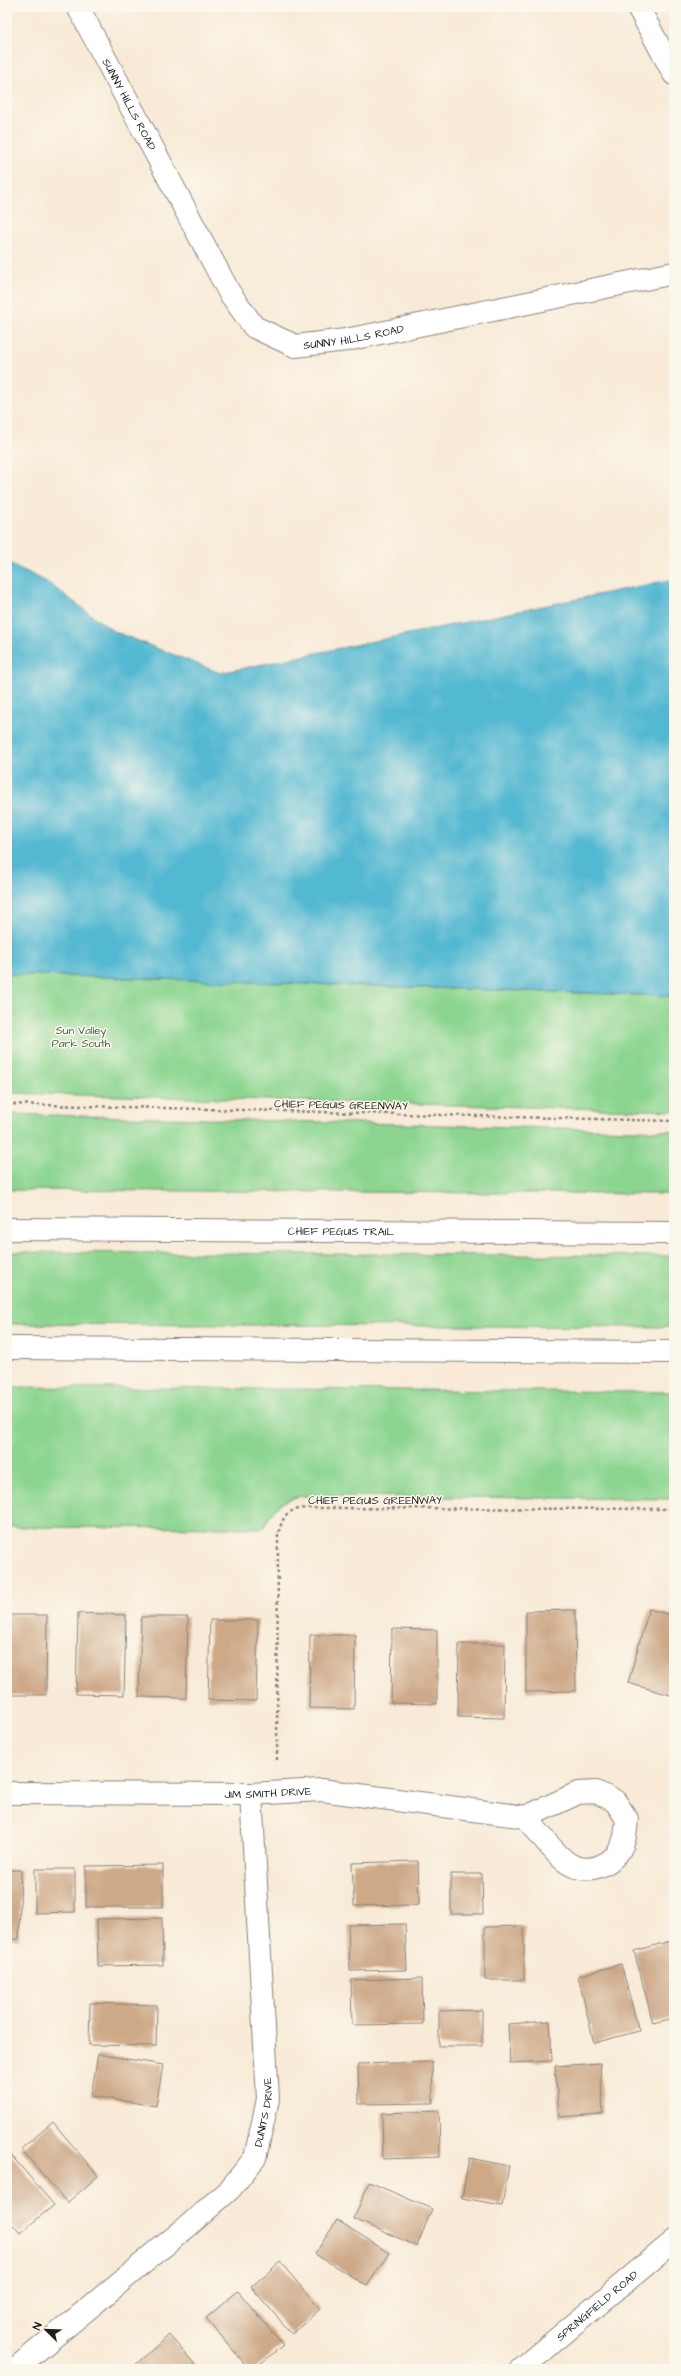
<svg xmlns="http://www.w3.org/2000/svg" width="681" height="2376" viewBox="0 0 681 2376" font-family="'Architects Daughter',sans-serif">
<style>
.green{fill:#8cd590;stroke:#547856}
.water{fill:#52b8d1;stroke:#376a76}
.building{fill:#cda988}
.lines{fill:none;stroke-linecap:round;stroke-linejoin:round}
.minor-casing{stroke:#8a837a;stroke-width:24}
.major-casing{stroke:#8a837a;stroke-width:24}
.path{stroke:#8a837a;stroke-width:2.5;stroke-dasharray:3 3;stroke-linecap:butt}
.minor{stroke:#fff;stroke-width:22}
.major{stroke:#fff;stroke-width:22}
.labels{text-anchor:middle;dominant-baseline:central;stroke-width:3;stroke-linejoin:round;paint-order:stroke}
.street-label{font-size:11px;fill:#1c1c1c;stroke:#fbf7ec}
.park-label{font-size:11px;fill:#435d45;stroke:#fbf7ec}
</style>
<rect width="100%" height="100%" fill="#fbf7ec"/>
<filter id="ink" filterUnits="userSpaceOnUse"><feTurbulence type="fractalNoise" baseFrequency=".025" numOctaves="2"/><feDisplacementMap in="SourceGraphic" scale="8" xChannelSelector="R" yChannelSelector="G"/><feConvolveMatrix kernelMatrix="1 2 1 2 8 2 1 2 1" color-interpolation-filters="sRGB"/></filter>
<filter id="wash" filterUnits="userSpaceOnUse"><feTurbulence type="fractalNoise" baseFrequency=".012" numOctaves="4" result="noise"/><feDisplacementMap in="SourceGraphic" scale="16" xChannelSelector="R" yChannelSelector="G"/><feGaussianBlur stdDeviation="0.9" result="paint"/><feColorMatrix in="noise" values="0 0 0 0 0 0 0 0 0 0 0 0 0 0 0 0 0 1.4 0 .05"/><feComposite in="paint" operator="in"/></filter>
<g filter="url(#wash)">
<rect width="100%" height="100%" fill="#f8ead7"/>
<g class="green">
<path d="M7,974L674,996V1111L7,1093Z"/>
<path d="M7,1114L674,1131V1194L7,1190Z"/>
<path d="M7,1252L674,1256V1327L7,1324Z"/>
<path d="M7,1387L674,1392V1499L306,1496C281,1498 275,1507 263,1528L7,1527Z"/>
</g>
<path class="water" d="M7,562L47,582L113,631L220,673L674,579V996L7,974Z"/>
<g id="blocks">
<g class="building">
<path d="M649,1609L674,1616V1696L628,1683Z"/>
<path d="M575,1610L576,1691L526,1692V1611Z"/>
<path d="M78,1613L126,1615L124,1695L76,1694Z"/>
<path d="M7,1615H47L46,1695H7Z"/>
<path d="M141,1617H188L186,1698L139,1697Z"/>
<path d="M210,1620H258L256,1701L208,1700Z"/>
<path d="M392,1629L437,1630V1704L391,1703Z"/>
<path d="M310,1635H355L354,1709L309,1708Z"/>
<path d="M459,1644H505L504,1718L458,1717Z"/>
<path d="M418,1861L419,1905L354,1906L352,1863Z"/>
<path d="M163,1865V1907H86V1866Z"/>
<path d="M35,1869H75V1912L35,1913Z"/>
<path d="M7,1870H21L19,1939H7Z"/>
<path d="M451,1874H482L483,1914H451Z"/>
<path d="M162,1918L163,1965L98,1966L97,1919Z"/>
<path d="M405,1924L407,1970L350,1971L348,1925Z"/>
<path d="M524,1926V1980H485V1927Z"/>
<path d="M674,1940V2018L653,2023L634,1951Z"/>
<path d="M621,1964L639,2031L594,2043L578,1976Z"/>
<path d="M422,1978L423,2024L352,2025L351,1980Z"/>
<path d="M90,2003L157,2005L156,2046L89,2045Z"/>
<path d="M482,2010V2046H439V2011Z"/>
<path d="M550,2021L552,2061L510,2063L508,2024Z"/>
<path d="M98,2054L163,2065L156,2106L91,2096Z"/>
<path d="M432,2062L433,2103L359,2104L358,2064Z"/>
<path d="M600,2063L603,2114L559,2117L555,2066Z"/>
<path d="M439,2111L440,2157L383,2159L382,2113Z"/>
<path d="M53,2122L98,2176L67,2203L21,2149Z"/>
<path d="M10,2154L54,2205L20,2233L7,2218V2156Z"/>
<path d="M469,2158L509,2166L502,2205L462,2198Z"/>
<path d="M369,2182L432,2209L417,2246L354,2219Z"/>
<path d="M337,2220L389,2253L367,2286L315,2254Z"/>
<path d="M280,2262L320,2309L292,2334L251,2287Z"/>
<path d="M238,2291L283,2345L254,2369H249L206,2318Z"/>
<path d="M169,2335L199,2369H138L135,2365Z"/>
</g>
</g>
</g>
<g filter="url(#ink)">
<use href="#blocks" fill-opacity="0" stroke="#8a837a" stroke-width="1"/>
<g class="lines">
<defs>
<g id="minor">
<path id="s1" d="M78,7L229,292L254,327L295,346L346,340L674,273"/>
<path d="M638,7L674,74"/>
<path id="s2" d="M7,1793L251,1794L321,1790L526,1817L578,1793L596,1792L615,1801L627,1819C626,1826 626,1834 624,1840C617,1865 586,1878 565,1861C550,1849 539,1832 526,1817"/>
<path id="s3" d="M15,2369L188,2226L230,2189L255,2158L268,2099L251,1794"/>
<path id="s4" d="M521,2369L674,2241"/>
</g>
<g id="major">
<path id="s5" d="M7,1229L674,1233"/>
<path d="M7,1348L674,1352"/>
</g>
</defs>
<use href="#minor" class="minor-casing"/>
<use href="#major" class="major-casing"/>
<g class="path">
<path d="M7,1104L674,1121"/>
<path d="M277,1760L278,1534C284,1515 285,1511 305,1508L674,1509"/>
</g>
<use href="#minor" class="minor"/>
<use href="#major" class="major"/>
</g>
</g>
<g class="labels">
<g class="street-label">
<text stroke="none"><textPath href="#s1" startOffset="110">SUNNY HILLS ROAD</textPath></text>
<text stroke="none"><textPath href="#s1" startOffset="470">SUNNY HILLS ROAD</textPath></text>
<text transform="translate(341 1105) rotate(1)">CHIEF PEGUIS GREENWAY</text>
<text stroke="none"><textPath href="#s5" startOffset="334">CHIEF PEGUIS TRAIL</textPath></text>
<text x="375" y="1500">CHIEF PEGUIS GREENWAY</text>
<text stroke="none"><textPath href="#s2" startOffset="261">JIM SMITH DRIVE</textPath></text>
<text stroke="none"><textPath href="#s3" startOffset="367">DUNITS DRIVE</textPath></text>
<text stroke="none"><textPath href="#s4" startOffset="99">SPRINGFIELD ROAD</textPath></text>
</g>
<g class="park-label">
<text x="81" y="1030">Sun Valley<tspan x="81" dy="13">Park South</tspan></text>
</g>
</g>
<rect width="681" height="2376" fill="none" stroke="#fbf7ec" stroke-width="24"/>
<g transform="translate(46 2330) rotate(293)" stroke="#fbf7ec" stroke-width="3" paint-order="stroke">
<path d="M0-3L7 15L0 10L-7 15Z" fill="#1c1c1c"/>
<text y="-6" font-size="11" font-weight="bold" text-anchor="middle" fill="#1c1c1c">N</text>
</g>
</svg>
